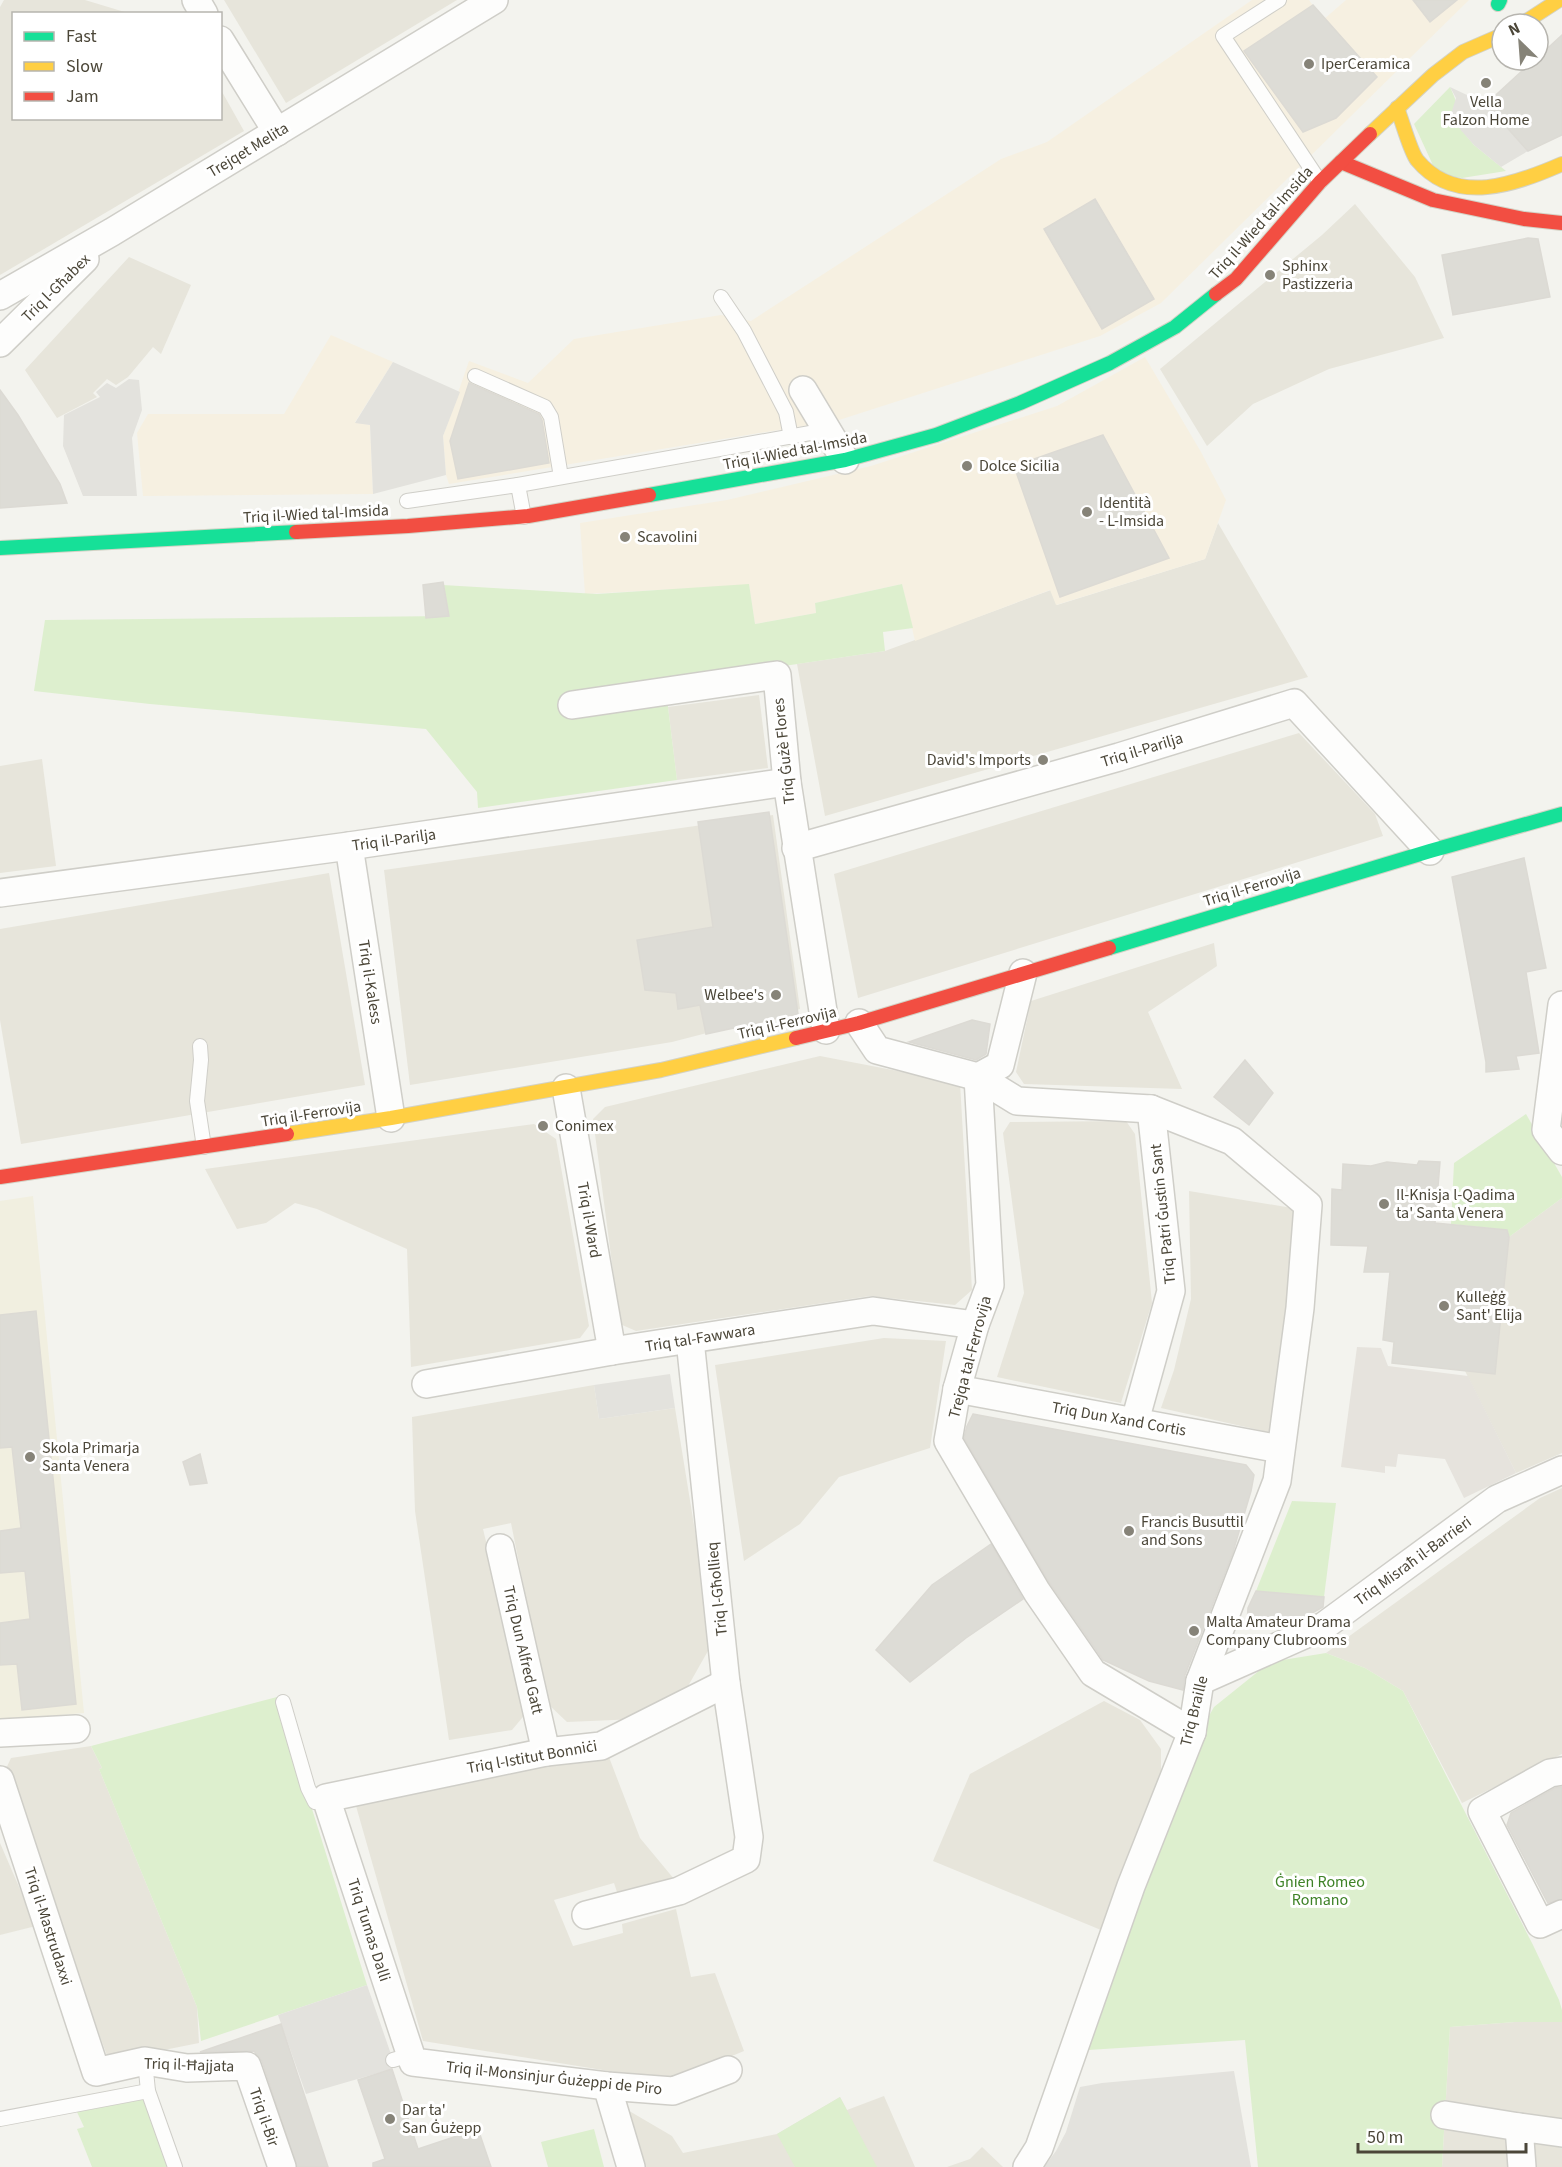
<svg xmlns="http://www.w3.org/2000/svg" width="1562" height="2167" viewBox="0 0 1562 2167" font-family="'Source Sans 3',sans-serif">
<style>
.residential{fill:#e7e5db}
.commercial{fill:#f6f0e1}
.industrial{fill:#e6e3dd}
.education{fill:#f1efe0}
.green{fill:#ddefce}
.parking{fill:#e3e2dd}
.building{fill:#dddcd6;stroke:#dcdad4;stroke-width:1.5}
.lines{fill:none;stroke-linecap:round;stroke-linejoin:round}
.lane-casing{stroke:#cfcec8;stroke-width:16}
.street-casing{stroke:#cfcec8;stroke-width:30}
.fast-casing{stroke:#d3d2c5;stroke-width:16}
.slow-casing{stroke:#d3d2c5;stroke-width:16}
.jam-casing{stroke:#d3d2c5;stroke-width:16}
.lane{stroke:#fdfdfc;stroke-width:14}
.street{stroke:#fdfdfc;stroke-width:27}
.fast{stroke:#16e098;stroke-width:14}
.slow{stroke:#ffcf43;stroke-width:14}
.jam{stroke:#f24e42;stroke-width:14}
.poi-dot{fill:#868378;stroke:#fff;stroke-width:2}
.labels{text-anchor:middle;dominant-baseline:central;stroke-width:6;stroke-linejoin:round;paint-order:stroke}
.poi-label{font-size:16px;fill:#4b4638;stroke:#fff;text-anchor:start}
.street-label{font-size:16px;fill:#4b4638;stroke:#fff}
.park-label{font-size:16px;fill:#3e8227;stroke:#fff}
</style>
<rect width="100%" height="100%" fill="#f3f3ee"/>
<g class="residential">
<path d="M4,0H85L128,13L14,14V118H220L221,90L244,131L0,275V7Z"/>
<path d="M224,0H457L286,103Z"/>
<path d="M1355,204L1415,277L1444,338L1329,369L1253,404L1207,446L1160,369L1322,235Z"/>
<path d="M129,257L191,285L161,354L153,347L128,377L116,385L107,379L93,393L97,397L57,418L25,370Z"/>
<path d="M1218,523L1308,677L825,816L797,664L885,651L1051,590L1057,605L1205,559Z"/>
<path d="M759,695L768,768L677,780L668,707Z"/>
<path d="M1299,733L1375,814L1383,836L858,998L834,874Z"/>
<path d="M42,759L56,866L0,873V766Z"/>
<path d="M773,815L800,1009L672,1042L410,1085L384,870Z"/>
<path d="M329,873L365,1085L21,1144L0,1020V929Z"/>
<path d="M1214,943L1217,966L1148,1012L1182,1089L1024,1084L1016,1072L1031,1001Z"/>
<path d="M820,1056L960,1083L972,1290L955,1305L870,1296L636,1331L620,1324L593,1119L605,1107Z"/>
<path d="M1126,1121L1135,1134L1152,1303L1121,1403L997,1377L1024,1293L1003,1133L1010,1122Z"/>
<path d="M534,1124L556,1139L589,1326L580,1338L411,1367L407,1249L317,1209L295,1203L266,1223L237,1229L205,1169Z"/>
<path d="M1189,1191L1292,1208L1300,1233L1276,1425L1268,1432L1161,1408L1174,1370L1191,1299Z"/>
<path d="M1562,1198V1453L1516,1473L1465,1371L1495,1373L1509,1237Z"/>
<path d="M884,1338L946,1341L930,1448L839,1477L800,1524L744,1561L715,1365Z"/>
<path d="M594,1385L599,1419L675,1408L713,1642L683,1695L637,1719L567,1722L547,1703L511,1523L483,1529L527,1712L512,1730L449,1740L415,1511L412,1417Z"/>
<path d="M1562,1488V1754L1462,1803L1403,1691L1365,1668L1326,1653L1540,1498Z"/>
<path d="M1104,1701L1140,1720L1161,1749V1778L1101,1930L933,1861L970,1774Z"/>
<path d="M91,1746L102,1768L99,1769L197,2007L199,2043L109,2061L4,1773L11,1758Z"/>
<path d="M607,1752L640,1838L679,1885L618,1895L614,1883L554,1900L573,1946L623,1933L622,1924L676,1909L691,1977L715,1973L744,2051L671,2081L423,2041L354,1799Z"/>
<path d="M0,1843L36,1926L0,1935Z"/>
<path d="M1515,2022H1562V2167H1442L1450,2027Z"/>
<path d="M884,2096L915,2167H638L619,2105L672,2136L683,2153L777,2134L840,2097L847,2110Z"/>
<path d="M982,2147L1003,2167H947L970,2159Z"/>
</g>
<g class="commercial">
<path d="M1252,0H1309L1323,20L1346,0H1469L1161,303L1100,336L839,420L449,484L446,475L443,436L469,361L528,383L574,339L721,315L751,321L1001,159L1047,142Z"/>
<path d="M331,335L393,362L355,422L370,425L373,494L143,496L137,433L148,414H284Z"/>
<path d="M1145,357L1201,452L1226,500L1205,559L1056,605L1050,590L915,641L902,584L815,603L816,613L755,624L749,585L585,594L580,523L727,500L871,466L1057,406Z"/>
</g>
<path class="industrial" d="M1357,1347L1381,1348L1388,1366L1468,1376L1516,1473L1464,1498L1445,1459L1398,1454L1396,1467L1385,1466V1473L1341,1467Z"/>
<path class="education" d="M33,1196L84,1713L0,1720V1201Z"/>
<g class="green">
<path d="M1450,87C1456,99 1461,114 1459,127L1474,145L1506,171L1462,178L1437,174L1414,124Z"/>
<path d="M749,584L755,624L816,613L815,603L902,584L913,628L883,632L885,651L675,682L668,700V707L677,780L478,808L477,792L426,729L150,704L34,691L45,620L448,616L443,585L597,594Z"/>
<path d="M1526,1114L1562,1177V1198L1509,1237L1507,1230L1451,1224L1454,1163Z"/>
<path d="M1292,1501L1336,1503L1324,1597L1256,1591Z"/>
<path d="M1326,1653L1365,1668L1403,1691L1533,1945L1559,2000L1562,2010V2022H1515L1450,2027L1442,2167H1258L1245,2040L1088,2050L1131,1924L1202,1728L1214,1707L1270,1662Z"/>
<path d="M277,1697L367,1985L201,2041L197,2007L99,1769L102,1768L91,1746Z"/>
<path d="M840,2097L877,2167H795L777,2134Z"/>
<path d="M145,2098L169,2167H92L77,2129L84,2127L77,2112Z"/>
<path d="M594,2129L604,2167H548L541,2142Z"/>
</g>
<g class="parking">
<path d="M1450,87L1486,104L1528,151L1501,167L1474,145L1458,127L1460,121L1450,117L1456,98Z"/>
<path d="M393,362L460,392L443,436L446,475L373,494L370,425L355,423Z"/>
<path d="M129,379L139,380L142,410L132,438L137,496H83L63,446L64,415L100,397L96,392L107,383L116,388Z"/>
<path d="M670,1374L675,1408L599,1419L594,1385Z"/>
<path d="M367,1985L393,2060L392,2069L306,2094L278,2015Z"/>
<path d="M1234,2071L1251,2167H1044L1056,2151L1066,2132L1080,2087L1102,2083Z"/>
</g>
<g class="building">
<path d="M1413,0H1457L1430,22Z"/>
<path d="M1313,5L1377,77L1336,118L1303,132L1244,51Z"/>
<path d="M1562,35V135L1528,151L1486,104L1534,60H1538V57Z"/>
<path d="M1095,199L1154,299L1102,329L1044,229Z"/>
<path d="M1528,238L1538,239L1550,297L1453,315L1442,255Z"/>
<path d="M469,383L539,414L542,420L549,463L458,479L450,441Z"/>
<path d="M0,390L18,415L60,484L67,503L0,508Z"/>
<path d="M1103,435L1169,558L1060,597L1014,466Z"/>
<path d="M443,582L449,616L426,618L423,585Z"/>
<path d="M769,812L798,1014L706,1034L700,1005L678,1009L676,993L645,990L637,940L713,927L698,822Z"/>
<path d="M1524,858L1546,968L1526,972L1539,1053L1516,1056L1519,1069L1486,1072V1062L1452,877Z"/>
<path d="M972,1020L990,1024L986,1054L976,1060L909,1042Z"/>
<path d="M1245,1060L1273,1093L1249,1125L1214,1097Z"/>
<path d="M1419,1161L1440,1162L1435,1223L1507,1230L1509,1237L1495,1374L1392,1363L1394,1342L1383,1340L1390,1272H1364L1368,1246L1331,1245L1332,1189L1342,1190L1343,1164L1371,1166L1387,1162L1417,1165Z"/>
<path d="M36,1311L76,1704L22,1710L17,1664L0,1665V1623L30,1619L25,1571L0,1573V1531L21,1528L12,1447L0,1448V1315Z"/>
<path d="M973,1414L1246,1465L1254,1475L1251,1491L1233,1552L1185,1675L1183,1690L1149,1681L1103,1660L1049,1582L964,1438L967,1426Z"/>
<path d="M200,1454L207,1483L190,1485L183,1462Z"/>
<path d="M991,1544L1023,1599L966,1638L910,1682L876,1650L932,1585Z"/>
<path d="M1256,1591L1324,1597L1323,1607L1303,1618L1247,1624L1248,1608Z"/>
<path d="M1562,1787V1899L1548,1903L1507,1825L1511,1813L1555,1788Z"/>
<path d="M281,2024L328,2167H297L262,2061L254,2051L200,2052Z"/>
<path d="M392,2069L418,2149L478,2129L491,2167H373V2163L385,2159L358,2080Z"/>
</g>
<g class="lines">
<defs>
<g id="lane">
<path d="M1279,0L1223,36L1320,182"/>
<path d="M721,297L744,331L786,412L791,437"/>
<path d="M475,376L545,407L551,417L561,477"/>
<path d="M518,485L827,430"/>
<path d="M407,501L518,485L524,517"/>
<path d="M200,1046L201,1060L197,1101L204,1147"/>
<path d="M283,1702L308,1788L315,1802L326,1798"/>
<path d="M393,2060L410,2055"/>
<path d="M145,2061L148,2091L175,2167"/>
<path d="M0,2119L148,2091"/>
</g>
<g id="street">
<path d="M196,0L204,14"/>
<path d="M220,40L277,132"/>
<path d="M0,296L112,232L494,0"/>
<path d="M0,343L85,259"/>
<path d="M803,390L845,460"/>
<path d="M572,705L777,675L787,782L826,1030"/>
<path d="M349,846L391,1118"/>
<path d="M796,848L1119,757L1294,703L1430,851"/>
<path d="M0,893L349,846L787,782"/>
<path d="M1562,1005L1546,1130L1562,1151"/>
<path d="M859,1023L877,1050L978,1077L1017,1101L1151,1109L1232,1141L1308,1205L1300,1308L1277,1481L1200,1681L1192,1732L1131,1886L1039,2148L1027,2167"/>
<path d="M978,1077L990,1285L975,1325L957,1389L948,1441L1037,1592L1093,1673L1192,1732"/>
<path d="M978,1077L1000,1065L1023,973"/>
<path d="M566,1088L612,1351"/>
<path d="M426,1384L612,1351L873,1311L975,1325"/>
<path d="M957,1389L1280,1449"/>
<path d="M1135,1421L1171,1291L1151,1109"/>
<path d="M500,1548L546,1752"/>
<path d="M1200,1681L1324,1626L1497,1499L1562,1470"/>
<path d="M726,1683L601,1746L546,1752L326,1798L413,2062L607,2086L673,2091L728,2070"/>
<path d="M0,1733L76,1729"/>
<path d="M1562,1771L1550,1773L1482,1811L1540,1924L1562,1914"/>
<path d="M0,1780L96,2072L145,2061L187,2068L247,2066L282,2167"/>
<path d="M586,1915L679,1891L746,1859L749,1837L726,1683L690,1340"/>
<path d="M607,2086L631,2167"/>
<path d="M1445,2115L1519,2127"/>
<path d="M1522,2167L1519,2127L1562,2133"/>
</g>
<g id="fast">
<path d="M1498,4L1500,0"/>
<path d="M649,495L845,460L936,435L1020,403L1110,363L1175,327L1216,294"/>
<path d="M0,548L296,532"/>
<path d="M1109,948L1430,851L1562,814"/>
</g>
<g id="slow">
<path d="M1522,24L1559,0"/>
<path d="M1397,108C1402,120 1410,151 1417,160C1456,207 1516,184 1562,164"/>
<path d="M1370,134L1433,75L1463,52L1502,35"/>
<path d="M287,1134L391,1118L661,1070L796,1038"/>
</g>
<g id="jam">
<path d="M1341,162L1433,200L1524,219L1562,223"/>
<path d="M1216,294L1236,279L1320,182L1370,134"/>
<path d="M296,532L408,526L528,516L649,495"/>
<path d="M796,1038L859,1023L1109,948"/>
<path d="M0,1177L287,1134"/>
</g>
</defs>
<use href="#lane" class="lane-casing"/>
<use href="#street" class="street-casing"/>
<use href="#fast" class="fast-casing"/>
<use href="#slow" class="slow-casing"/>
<use href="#jam" class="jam-casing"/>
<use href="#lane" class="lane"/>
<use href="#street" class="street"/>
<use href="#fast" class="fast"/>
<use href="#slow" class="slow"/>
<use href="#jam" class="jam"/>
</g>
<g class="poi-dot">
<circle cx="1309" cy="64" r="6"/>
<circle cx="1486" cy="83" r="6"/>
<circle cx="1270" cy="275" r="6"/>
<circle cx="967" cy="466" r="6"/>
<circle cx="1087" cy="512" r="6"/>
<circle cx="625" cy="537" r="6"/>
<circle cx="1043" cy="760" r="6"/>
<circle cx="776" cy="995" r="6"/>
<circle cx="543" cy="1126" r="6"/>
<circle cx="1384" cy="1204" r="6"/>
<circle cx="1444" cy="1306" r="6"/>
<circle cx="30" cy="1457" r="6"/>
<circle cx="1129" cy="1531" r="6"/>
<circle cx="1194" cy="1631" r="6"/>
<circle cx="390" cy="2119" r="6"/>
</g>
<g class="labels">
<g class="poi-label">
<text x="1321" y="64">IperCeramica</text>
<text x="1486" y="102" text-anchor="middle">Vella<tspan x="1486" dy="18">Falzon Home</tspan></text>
<text x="1282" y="266">Sphinx<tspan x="1282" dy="18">Pastizzeria</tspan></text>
<text x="979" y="466">Dolce Sicilia</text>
<text x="1099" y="503">Identità<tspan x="1099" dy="18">- L-Imsida</tspan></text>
<text x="637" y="537">Scavolini</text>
<text x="1031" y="760" text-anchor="end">David's Imports</text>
<text x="764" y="995" text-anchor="end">Welbee's</text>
<text x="555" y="1126">Conimex</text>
<text x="1396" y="1195">Il-Knisja l-Qadima<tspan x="1396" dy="18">ta' Santa Venera</tspan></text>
<text x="1456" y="1297">Kulleġġ<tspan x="1456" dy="18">Sant' Elija</tspan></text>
<text x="42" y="1448">Skola Primarja<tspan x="42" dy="18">Santa Venera</tspan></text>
<text x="1141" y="1522">Francis Busuttil<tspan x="1141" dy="18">and Sons</tspan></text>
<text x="1206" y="1622">Malta Amateur Drama<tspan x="1206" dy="18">Company Clubrooms</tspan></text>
<text x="402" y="2110">Dar ta'<tspan x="402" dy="18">San Ġużepp</tspan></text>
</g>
<g class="street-label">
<text transform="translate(248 150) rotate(-31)">Trejqet Melita</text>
<text transform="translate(1261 223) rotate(-48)">Triq il-Wied tal-Imsida</text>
<text transform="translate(56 288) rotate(-45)">Triq l-Għabex</text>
<text transform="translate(795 451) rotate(-11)">Triq il-Wied tal-Imsida</text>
<text transform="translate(316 514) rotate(-3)">Triq il-Wied tal-Imsida</text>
<text transform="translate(1142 750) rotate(-17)">Triq il-Parilja</text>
<text transform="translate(784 751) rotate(-96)">Triq Ġużè Flores</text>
<text transform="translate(394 840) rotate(-8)">Triq il-Parilja</text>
<text transform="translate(1252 887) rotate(-17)">Triq il-Ferrovija</text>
<text transform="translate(370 982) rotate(81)">Triq il-Kaless</text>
<text transform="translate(787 1023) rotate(-13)">Triq il-Ferrovija</text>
<text transform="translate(311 1114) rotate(-9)">Triq il-Ferrovija</text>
<text transform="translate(1163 1214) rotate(-96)">Triq Patri Ġustin Sant</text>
<text transform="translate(589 1220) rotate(80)">Triq il-Ward</text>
<text transform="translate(700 1338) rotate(-9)">Triq tal-Fawwara</text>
<text transform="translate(970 1357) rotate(-75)">Trejqa tal-Ferrovija</text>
<text transform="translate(1119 1419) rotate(10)">Triq Dun Xand Cortis</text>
<text transform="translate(1413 1561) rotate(-36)">Triq Misraħ il-Barrieri</text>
<text transform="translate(717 1589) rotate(-96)">Triq l-Għollieq</text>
<text transform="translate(523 1650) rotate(77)">Triq Dun Alfred Gatt</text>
<text transform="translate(1194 1711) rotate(-76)">Triq Braille</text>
<text transform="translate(532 1757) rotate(-10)">Triq l-Istitut Bonniċi</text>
<text transform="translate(48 1926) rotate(72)">Triq il-Mastrudaxxi</text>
<text transform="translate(369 1930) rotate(72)">Triq Tumas Dalli</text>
<text transform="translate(189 2065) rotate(2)">Triq il-Ħajjata</text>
<text transform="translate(554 2078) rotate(6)">Triq il-Monsinjur Ġużeppi de Piro</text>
<text transform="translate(264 2117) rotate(71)">Triq il-Bir</text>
</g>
<g class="park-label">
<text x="1320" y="1882">Ġnien Romeo<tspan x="1320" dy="18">Romano</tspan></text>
</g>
</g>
<rect x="12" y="12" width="210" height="108" fill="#ffffff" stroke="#b7b5af" stroke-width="1.5"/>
<rect x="24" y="32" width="30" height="9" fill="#16e098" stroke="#b7b5af" stroke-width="1.5"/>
<text x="66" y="42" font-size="18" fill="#4b4638">Fast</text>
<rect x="24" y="62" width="30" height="9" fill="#ffcf43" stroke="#b7b5af" stroke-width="1.5"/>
<text x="66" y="72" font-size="18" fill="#4b4638">Slow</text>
<rect x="24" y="92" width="30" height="9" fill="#f24e42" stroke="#b7b5af" stroke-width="1.5"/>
<text x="66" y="102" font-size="18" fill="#4b4638">Jam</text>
<g transform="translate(1520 42) rotate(335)"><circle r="28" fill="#ffffff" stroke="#b7b5af" stroke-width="1.5"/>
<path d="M0-4.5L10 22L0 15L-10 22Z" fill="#868378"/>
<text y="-9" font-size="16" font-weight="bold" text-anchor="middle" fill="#4b4638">N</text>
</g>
<path d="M1358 2143v9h168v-9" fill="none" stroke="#4b4638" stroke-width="3"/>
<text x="1367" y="2143" font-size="18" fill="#4b4638" stroke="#ffffff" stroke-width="4.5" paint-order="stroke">50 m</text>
</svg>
